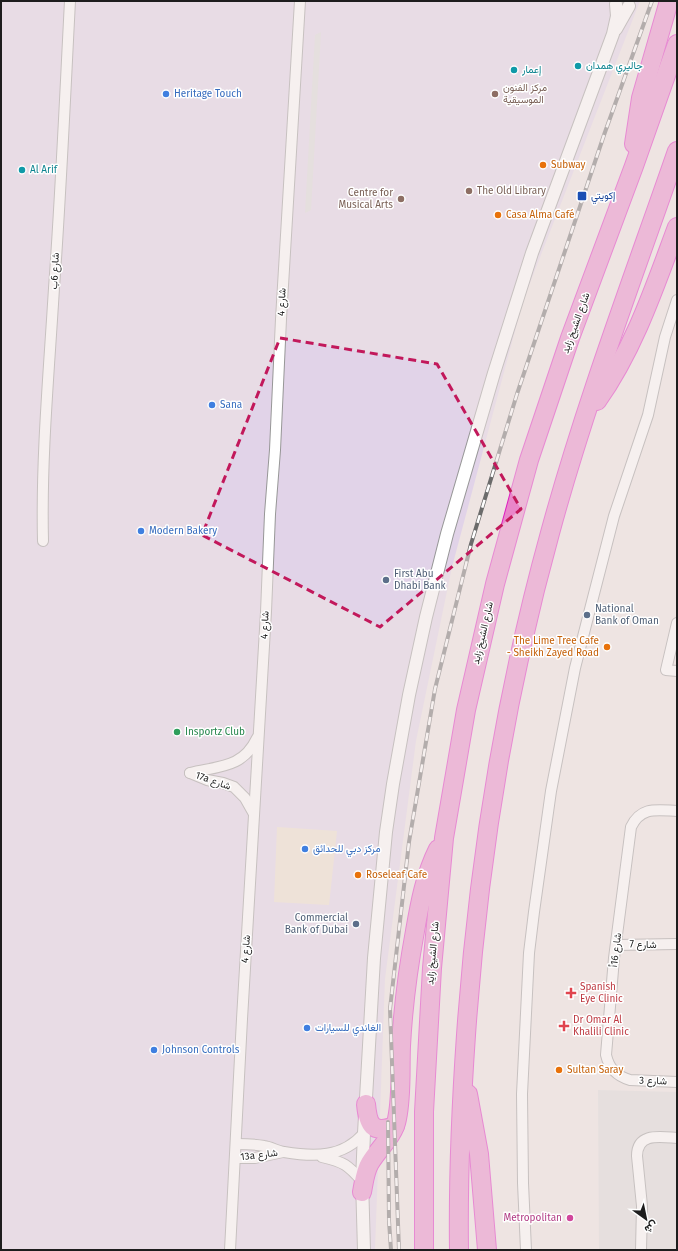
<svg xmlns="http://www.w3.org/2000/svg" width="678" height="1251" viewBox="0 0 678 1251" font-family="'Fira Sans',Vazirmatn,sans-serif">
<style>
.residential{fill:#dbdada}
.industrial{fill:#e1d3e8}
.farmland{fill:#eee0cc}
.parking{fill:#d9d9d9}
.lines{fill:none;stroke-linecap:round;stroke-linejoin:round}
.minor-casing{stroke:#979797;stroke-width:12}
.tertiary-casing{stroke:#979797;stroke-width:14}
.motorway-casing{stroke:#de1dc0;stroke-width:20}
.minor{stroke:#fff;stroke-width:10}
.tertiary{stroke:#fff;stroke-width:12}
.motorway{stroke:#e986ca;stroke-width:18}
.rail-casing{stroke:#6b6b6b;stroke-width:4}
.rail{stroke:#fff;stroke-width:2.5;stroke-dasharray:8;stroke-linecap:butt}
.marked{fill:none;stroke:#c2185b;stroke-width:3;stroke-dasharray:8 5;stroke-linejoin:round}
.culture-dot{fill:#0f9aa8;stroke:#fff;stroke-width:1.5}
.shop-dot{fill:#3f7fe0;stroke:#fff;stroke-width:1.5}
.education-dot{fill:#8d6e63;stroke:#fff;stroke-width:1.5}
.food-dot{fill:#e8710a;stroke:#fff;stroke-width:1.5}
.transit-dot{fill:#1a4fb4;stroke:#fff;stroke-width:1.5}
.service-dot{fill:#5c6f8a;stroke:#fff;stroke-width:1.5}
.leisure-dot{fill:#2e9e5b;stroke:#fff;stroke-width:1.5}
.health-dot{fill:#e0444e;stroke:#fff;stroke-width:1.5}
.hotel-dot{fill:#d1479c;stroke:#fff;stroke-width:1.5}
.labels{text-anchor:middle;dominant-baseline:central;stroke-width:3;stroke-linejoin:round;paint-order:stroke}
.culture-label{font-size:10px;fill:#0d838f;stroke:#fff;text-anchor:start}
.education-label{font-size:10px;fill:#785e54;stroke:#fff;text-anchor:start}
.shop-label{font-size:10px;fill:#366cbe;stroke:#fff;text-anchor:start}
.food-label{font-size:10px;fill:#c56008;stroke:#fff;text-anchor:start}
.transit-label{font-size:10px;fill:#164399;stroke:#fff;text-anchor:start}
.street-label{font-size:10px;fill:#1d1d1d;stroke:#fff}
.service-label{font-size:10px;fill:#4e5e75;stroke:#fff;text-anchor:start}
.leisure-label{font-size:10px;fill:#27864d;stroke:#fff;text-anchor:start}
.health-label{font-size:10px;fill:#be3a42;stroke:#fff;text-anchor:start}
.hotel-label{font-size:10px;fill:#b23c85;stroke:#fff;text-anchor:end}
</style>
<rect width="100%" height="100%" fill="#eee4e2"/>
<path class="residential" d="M598,1090L677,1092V1250H599Z"/>
<path class="industrial" d="M1,1H640L523,301L452,567L416,741L385,979L375,1250H1Z"/>
<path class="farmland" d="M277,827L337,831L329,905L274,902Z"/>
<path class="parking" d="M321,32L311,210L305,213L315,35Z"/>
<g class="lines">
<defs>
<g id="minor">
<path d="M43,541C41,457 49,372 54,288C61,192 65,97 70,1"/>
<path d="M677,623L666,670L677,671"/>
<path d="M190,773C219,766 243,768 257,738"/>
<path d="M190,773L207,780L223,783L234,787L245,798L254,814"/>
<path d="M677,811C657,810 641,806 631,827L614,958L606,1055C609,1068 616,1076 630,1080L677,1082"/>
<path d="M616,945L677,944"/>
<path d="M236,1144C245,1144 254,1144 264,1146C271,1147 277,1151 284,1152C314,1157 343,1158 364,1133"/>
<path d="M322,1157C344,1162 348,1165 362,1181"/>
<path d="M235,1158H255L283,1152"/>
<path d="M230,1250L242,1019L266,612L270,514L275,450L281,319L300,1"/>
<path d="M526,1250L523,1183L522,1094L529,953L534,912L551,791L575,668L587,621L614,516L648,415L665,337L677,300"/>
<path d="M641,1250L642,1206L637,1156C637,1132 661,1137 677,1138"/>
</g>
<g id="tertiary">
<path d="M616,29L629,6"/>
<path d="M364,1250L362,1180L364,1133L374,958L386,832L393,784L409,695L426,617L447,534L494,373L532,253L613,34L617,16L616,4"/>
</g>
<g id="motorway">
<path d="M634,144L641,98L669,1"/>
<path d="M597,401C634,349 655,286 677,227"/>
<path d="M468,1094L479,1154L487,1250"/>
<path d="M366,1104C368,1125 372,1134 395,1126"/>
<path d="M362,1192C364,1182 365,1171 370,1163C379,1148 394,1136 397,1119C402,1095 400,1070 401,1046C403,1007 408,969 415,931C420,902 425,875 438,849"/>
<path d="M424,1250V1112L432,968L444,838L466,710L495,584L529,460L570,338L634,166L677,44"/>
<path d="M459,1250C458,1178 461,1107 466,1035C478,863 504,699 550,533C585,404 633,278 677,151"/>
</g>
</defs>
<use href="#minor" class="minor-casing"/>
<use href="#tertiary" class="tertiary-casing"/>
<use href="#motorway" class="motorway-casing"/>
<use href="#minor" class="minor"/>
<use href="#tertiary" class="tertiary"/>
<use href="#motorway" class="motorway"/>
<defs>
<g id="rail">
<path d="M388,1122L389,1221L391,1250"/>
<path d="M399,1250L390,1009L409,842L435,689L471,544L517,394L604,135L652,1"/>
</g>
</defs>
<use href="#rail" class="rail-casing"/>
<use href="#rail" class="rail"/>
</g>
<path d="M0 0H678V1251H0ZM280,338L437,364L521,509L380,627L202,535Z" fill="#eee4e2" fill-opacity=".55" fill-rule="evenodd"/>
<path class="marked" d="M280,338L437,364L521,509L380,627L202,535Z"/>
<g class="culture-dot">
<circle cx="578" cy="66" r="4"/>
<circle cx="514" cy="70" r="4"/>
<circle cx="22" cy="170" r="4"/>
</g>
<g class="shop-dot">
<circle cx="166" cy="94" r="4"/>
<circle cx="212" cy="405" r="4"/>
<circle cx="141" cy="531" r="4"/>
<circle cx="305" cy="849" r="4"/>
<circle cx="307" cy="1028" r="4"/>
<circle cx="154" cy="1050" r="4"/>
</g>
<g class="education-dot">
<circle cx="495" cy="94" r="4"/>
<circle cx="469" cy="191" r="4"/>
<circle cx="401" cy="199" r="4"/>
</g>
<g class="food-dot">
<circle cx="543" cy="165" r="4"/>
<circle cx="498" cy="215" r="4"/>
<circle cx="607" cy="647" r="4"/>
<circle cx="358" cy="875" r="4"/>
<circle cx="559" cy="1070" r="4"/>
</g>
<rect class="transit-dot" x="577" y="191" width="10" height="10" rx="2"/>
<g class="service-dot">
<circle cx="386" cy="580" r="4"/>
<circle cx="587" cy="615" r="4"/>
<circle cx="356" cy="924" r="4"/>
</g>
<circle class="leisure-dot" cx="177" cy="732" r="4"/>
<g class="health-dot">
<path d="M569 987h4v4h4v4h-4v4h-4v-4h-4v-4h4z"/>
<path d="M562 1020h4v4h4v4h-4v4h-4v-4h-4v-4h4z"/>
</g>
<circle class="hotel-dot" cx="570" cy="1218" r="4"/>
<g class="labels">
<g class="culture-label">
<text x="586" y="66">جاليري همدان</text>
<text x="522" y="70">إعمار</text>
<text x="30" y="170">Al Arif</text>
</g>
<g class="education-label">
<text x="503" y="88">مركز الفنون<tspan x="503" dy="12">الموسيقية</tspan></text>
<text x="477" y="191">The Old Library</text>
<text x="393" y="193" text-anchor="end">Centre for<tspan x="393" dy="12">Musical Arts</tspan></text>
</g>
<g class="shop-label">
<text x="174" y="94">Heritage Touch</text>
<text x="220" y="405">Sana</text>
<text x="149" y="531">Modern Bakery</text>
<text x="313" y="849">مركز دبي للحدائق</text>
<text x="315" y="1028">الغاندي للسيارات</text>
<text x="162" y="1050">Johnson Controls</text>
</g>
<g class="food-label">
<text x="551" y="165">Subway</text>
<text x="506" y="215">Casa Alma Café</text>
<text x="599" y="641" text-anchor="end">The Lime Tree Cafe<tspan x="599" dy="12">- Sheikh Zayed Road</tspan></text>
<text x="366" y="875">Roseleaf Cafe</text>
<text x="567" y="1070">Sultan Saray</text>
</g>
<g class="transit-label">
<text x="591" y="196">إكويتي</text>
</g>
<g class="street-label">
<text transform="translate(55 271) rotate(-87)">شارع 6ب</text>
<text transform="translate(282 302) rotate(-87)">شارع 4</text>
<text transform="translate(576 323) rotate(-70)">شارع الشيخ زايد</text>
<text transform="translate(265 625) rotate(-87)">شارع 4</text>
<text transform="translate(483 633) rotate(-77)">شارع الشيخ زايد</text>
<text transform="translate(213 781) rotate(19)">17a شارع</text>
<text x="643" y="945">شارع 7</text>
<text transform="translate(246 949) rotate(-86)">شارع 4</text>
<text transform="translate(616 950) rotate(-83)">شارع 16أ</text>
<text transform="translate(433 953) rotate(-85)">شارع الشيخ زايد</text>
<text transform="translate(653 1081) rotate(2)">شارع 3</text>
<text transform="translate(259 1155) rotate(-7)">13a شارع</text>
</g>
<g class="service-label">
<text x="394" y="574">First Abu<tspan x="394" dy="12">Dhabi Bank</tspan></text>
<text x="595" y="609">National<tspan x="595" dy="12">Bank of Oman</tspan></text>
<text x="348" y="918" text-anchor="end">Commercial<tspan x="348" dy="12">Bank of Dubai</tspan></text>
</g>
<g class="leisure-label">
<text x="185" y="732">Insportz Club</text>
</g>
<g class="health-label">
<text x="580" y="987">Spanish<tspan x="580" dy="12">Eye Clinic</tspan></text>
<text x="573" y="1020">Dr Omar Al<tspan x="573" dy="12">Khalili Clinic</tspan></text>
</g>
<g class="hotel-label">
<text x="562" y="1218">Metropolitan</text>
</g>
</g>
<rect width="678" height="1251" fill="none" stroke="#1d1d1d" stroke-width="4"/>
<g transform="translate(646 1219) rotate(147)" stroke="#ffffff" stroke-width="3" paint-order="stroke">
<path d="M0-3L7 15L0 10L-7 15Z" fill="#1d1d1d"/>
<text y="-6" font-size="11" font-weight="bold" text-anchor="middle" fill="#1d1d1d">ش</text>
</g>
</svg>
